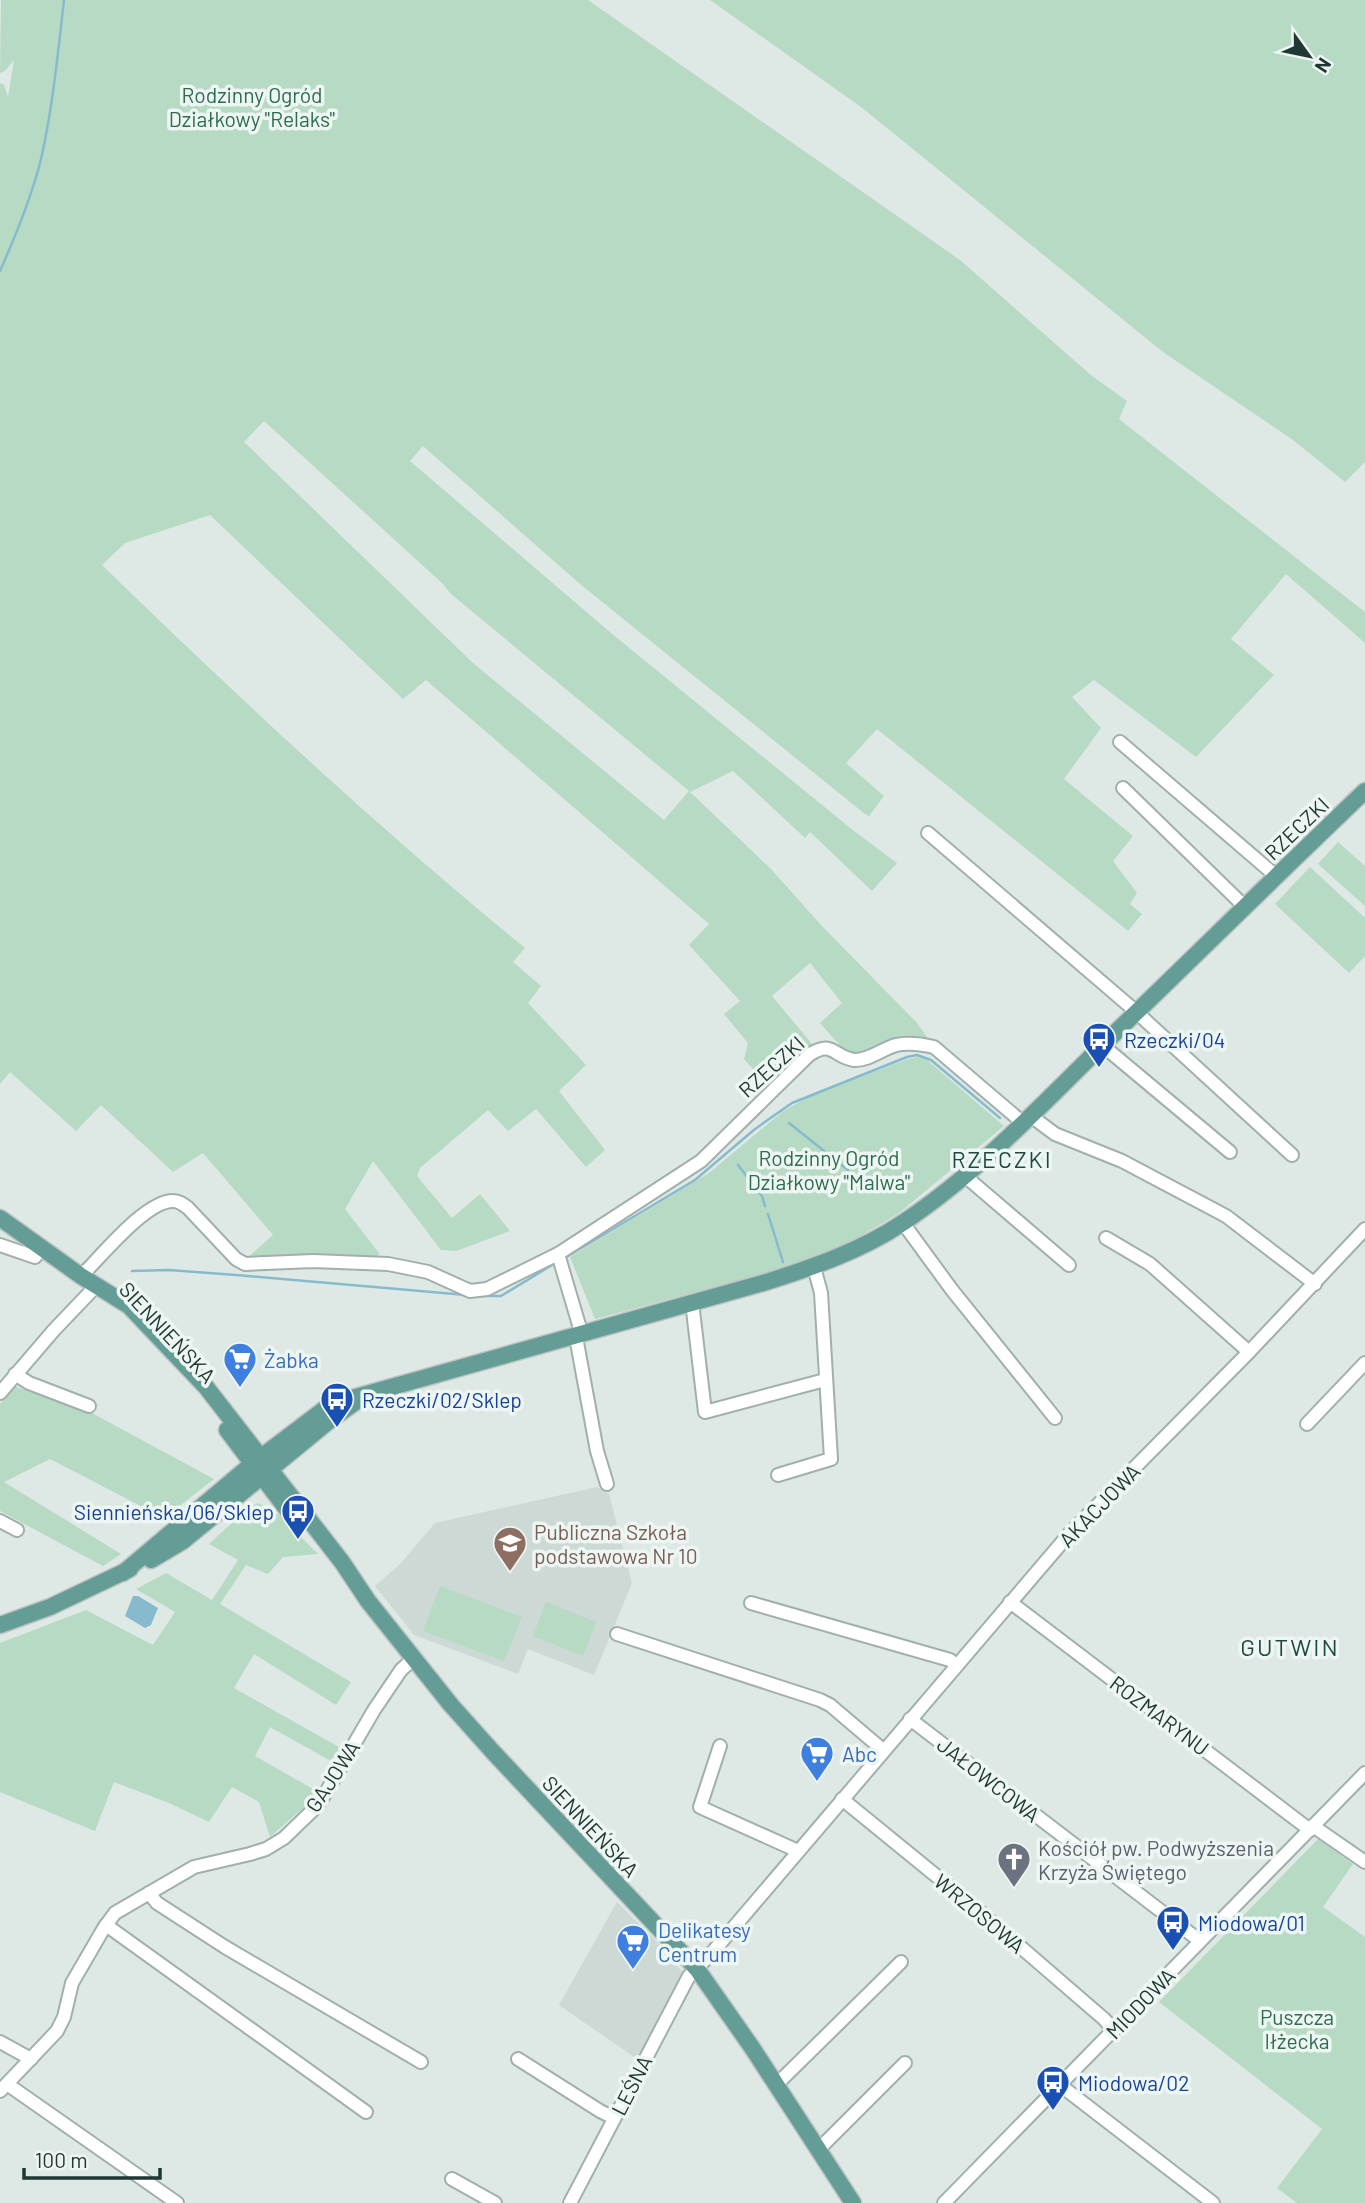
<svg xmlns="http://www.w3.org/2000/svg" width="1365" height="2203" viewBox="0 0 1365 2203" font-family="Barlow,sans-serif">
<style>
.built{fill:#ccd9d4}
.green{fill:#b7dac4;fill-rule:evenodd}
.water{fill:#87bacd}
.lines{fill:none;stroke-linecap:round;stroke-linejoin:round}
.stream{stroke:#87bacd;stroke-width:2.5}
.minor-casing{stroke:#a1b0ac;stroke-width:16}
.major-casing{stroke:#bcc3c2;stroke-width:19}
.minor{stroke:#fff;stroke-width:12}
.major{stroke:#649d95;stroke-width:16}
.labels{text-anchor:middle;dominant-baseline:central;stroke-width:7;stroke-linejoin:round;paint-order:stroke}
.park-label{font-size:21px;fill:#2c6d4d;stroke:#eef6f3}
.street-label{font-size:21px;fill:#203834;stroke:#eef6f3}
.transit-label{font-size:21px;fill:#164399;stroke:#eef6f3;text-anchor:start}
.shop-label{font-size:21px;fill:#366cbe;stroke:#eef6f3;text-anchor:start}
.education-label{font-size:21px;fill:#785e54;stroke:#eef6f3;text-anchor:start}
.worship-label{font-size:21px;fill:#5b616d;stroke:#eef6f3;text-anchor:start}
.neighbourhood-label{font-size:23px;letter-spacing:2px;fill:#1d4943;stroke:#eef6f3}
.quarter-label{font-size:24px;letter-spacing:2px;fill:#1d4943;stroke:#eef6f3}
</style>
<rect width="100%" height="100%" fill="#dee9e5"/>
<g class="built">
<path d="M597,1487L609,1494L632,1583L594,1675L528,1649L518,1674L414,1635L375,1586L401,1563L435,1523Z"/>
<path d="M617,1902L656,1941L682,1972L637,2059L559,2005Z"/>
</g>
<g class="green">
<path d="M1,0H588L960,260L1092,376L1127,401L1119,419L1365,612V643L1286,574L1231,639L1274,675L1196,757L1094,680L1072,697L1101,728L1064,779L1133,836L1113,861L1137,893L1130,904L1142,914L1128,931L877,729L846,763L884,796L869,816L865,814L580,584L423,446L410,461L611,633L854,831L897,863L872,891L810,832L805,838L733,771L690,792L771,869L821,925L917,1023L934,1047L855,1054L844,1050L820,1023L842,1003L810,963L772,996L812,1044L768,1087L744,1059L748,1043L724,1014L740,1001L689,945L709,924L426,680L403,699L210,515L125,543L102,565C238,697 378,828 525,948L513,962L541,986L528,1003L586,1065L559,1091L605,1150L586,1167L536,1109L508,1131L488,1110L420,1168L417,1176L452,1218L480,1194L510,1231L456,1251L441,1250L373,1161L345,1209L379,1253L377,1258L245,1260L273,1235L203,1153L173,1172L101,1105L76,1131L10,1072L0,1084V83L4,85L8,97L14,60L5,71L0,73ZM264,421L442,583L451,594L689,791L664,820L473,663L244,442Z"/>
<path d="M710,0H1365V462L1345,482L1293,440L1163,352L861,107Z"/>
<path d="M1338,842L1365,866V906L1318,864Z"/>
<path d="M1310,867L1365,918V956L1349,973L1275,904Z"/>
<path d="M917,1057L926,1059L1004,1126L899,1213L854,1240L825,1254L748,1278L595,1319L570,1257L709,1173L782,1112L808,1097L905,1060Z"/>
<path d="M14,1386L90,1412L214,1479L164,1518L50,1459L4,1482L121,1554L103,1566L0,1511V1404Z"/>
<path d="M258,1503L279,1515L318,1554L283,1557L268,1574L246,1565L220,1604L351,1682L336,1705L254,1654L234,1688L346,1751L338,1765L270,1727L255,1756L320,1793L270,1837L259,1802L232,1787L209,1822L169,1803L114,1782L95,1831L0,1792V1643L86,1610L153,1645L175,1612L136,1589L166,1573L212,1600L238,1560L209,1544L248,1508Z"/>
<path d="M440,1586L522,1617L504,1661L423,1631Z"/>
<path d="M546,1602L596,1622L583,1656L533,1636Z"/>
<path d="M1318,1839L1353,1864L1323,1907L1365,1937V2203H1297L1277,2188L1322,2129L1159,2002Z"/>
</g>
<path class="water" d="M133,1596H138L158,1608L151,1625L145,1628L125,1616Z"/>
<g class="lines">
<g class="stream">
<path d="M0,271C16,235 33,194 42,155C53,104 58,52 64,0"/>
<path d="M789,1123L848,1170"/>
<path d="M738,1165L762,1196L765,1206"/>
<path d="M853,1175L873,1193"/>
<path d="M768,1214L783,1262"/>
<path d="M568,1256L695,1180L755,1129L792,1103L907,1057L917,1055L931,1060L1000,1118"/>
<path d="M132,1271L169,1270L236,1275L466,1295"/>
<path d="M476,1296H501L557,1262"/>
</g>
<defs>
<g id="minor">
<path d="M1120,742L1276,876"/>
<path d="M1123,788L1244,906"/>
<path d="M928,833L1133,1009L1292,1155"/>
<path d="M1102,1045L1230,1152"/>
<path d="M1031,1116L1055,1134L1122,1161L1226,1216L1315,1284"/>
<path d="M965,1176L1069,1265"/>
<path d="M903,1223L952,1290L1055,1418"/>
<path d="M1106,1238L1150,1264L1249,1352"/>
<path d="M0,1245L35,1257L42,1248"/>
<path d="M558,1254L582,1335"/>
<path d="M81,1276C101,1257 145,1201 173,1201C179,1201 183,1204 188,1208L236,1259L245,1264L313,1261L388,1264L428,1272L470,1291L487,1289L558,1254L701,1161L809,1055C833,1039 833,1057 854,1060C868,1061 882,1049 896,1045C909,1042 921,1044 934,1047L1023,1123"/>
<path d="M692,1302L705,1412L825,1380"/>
<path d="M576,1337L597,1451L607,1484"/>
<path d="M15,1374L29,1383L89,1406"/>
<path d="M0,1393L54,1330L96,1286"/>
<path d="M1307,1424L1365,1363"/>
<path d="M778,1475L831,1459L821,1293L814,1267"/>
<path d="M0,1521L17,1530"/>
<path d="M1010,1602L1310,1830"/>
<path d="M751,1603L950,1660L956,1665"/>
<path d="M617,1634L820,1700L830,1705L883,1750"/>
<path d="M910,1719L1200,1941"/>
<path d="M720,1746L700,1807L798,1851"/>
<path d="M842,1799L972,1905L1104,2019L1114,2030"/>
<path d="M1313,1826L1365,1862"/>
<path d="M149,1893L157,1903L225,1947L421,2062"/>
<path d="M106,1925L366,2112"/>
<path d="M0,2042L31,2059"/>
<path d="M518,2059L600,2111L614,2118"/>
<path d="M7,2084L177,2203"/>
<path d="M776,2085L901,1962"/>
<path d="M1060,2085L1213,2203"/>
<path d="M0,2091L57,2031L64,2017L72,1983L104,1928L115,1913L194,1867L250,1854L266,1849L284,1838L315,1808L325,1794L374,1710L401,1670L413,1659"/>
<path d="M818,2150L905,2063"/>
<path d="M452,2179L495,2203"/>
<path d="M570,2203L689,1976L711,1954L1070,1533L1249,1352L1365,1229"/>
<path d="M944,2203L1365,1773"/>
</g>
<g id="major">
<path d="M0,1218L81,1276L129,1306L206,1387L342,1562L368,1601L451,1705L493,1752L697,1969L753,2049L853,2203"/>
<path d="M227,1430L298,1524"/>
<path d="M151,1560L183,1541L329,1421L357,1401"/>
<path d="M123,1573L252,1464L331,1404L763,1283C811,1268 861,1251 904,1222C983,1169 1049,1097 1117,1031C1200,951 1282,870 1365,791"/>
<path d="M0,1625L50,1607L130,1569"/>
</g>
</defs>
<use href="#minor" class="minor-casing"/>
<use href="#major" class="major-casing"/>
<use href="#minor" class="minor"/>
<use href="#major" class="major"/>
</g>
<defs>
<symbol id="bus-pin" viewBox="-11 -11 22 30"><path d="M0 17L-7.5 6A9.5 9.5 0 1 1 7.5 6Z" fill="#1a4fb4" stroke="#eef6f3"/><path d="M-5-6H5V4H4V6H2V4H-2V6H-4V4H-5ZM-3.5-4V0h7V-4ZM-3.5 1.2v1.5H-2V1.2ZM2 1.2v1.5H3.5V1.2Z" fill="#fff"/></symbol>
<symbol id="supermarket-pin" viewBox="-11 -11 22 30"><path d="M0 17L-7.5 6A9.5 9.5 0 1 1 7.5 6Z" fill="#3f7fe0" stroke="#eef6f3"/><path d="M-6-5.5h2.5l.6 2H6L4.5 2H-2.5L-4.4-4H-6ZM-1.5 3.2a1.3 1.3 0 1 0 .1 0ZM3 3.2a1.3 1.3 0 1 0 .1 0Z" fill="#fff"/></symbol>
<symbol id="school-pin" viewBox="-11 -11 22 30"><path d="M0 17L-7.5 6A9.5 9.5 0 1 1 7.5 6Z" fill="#8d6e63" stroke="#eef6f3"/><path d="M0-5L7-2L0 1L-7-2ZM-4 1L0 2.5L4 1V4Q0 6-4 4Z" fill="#fff"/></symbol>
<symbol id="church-pin" viewBox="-11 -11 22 30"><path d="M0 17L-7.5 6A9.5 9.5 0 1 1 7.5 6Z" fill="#6b7280" stroke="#eef6f3"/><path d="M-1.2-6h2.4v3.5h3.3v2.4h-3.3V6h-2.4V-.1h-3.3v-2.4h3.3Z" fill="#fff"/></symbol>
</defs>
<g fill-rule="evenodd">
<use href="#bus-pin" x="1080" y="1020" width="38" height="52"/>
<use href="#supermarket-pin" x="221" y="1340" width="38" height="52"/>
<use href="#bus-pin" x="318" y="1380" width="38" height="52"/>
<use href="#bus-pin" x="279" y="1492" width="38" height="52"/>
<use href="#school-pin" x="491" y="1524" width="38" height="52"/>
<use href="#supermarket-pin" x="798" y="1734" width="38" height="52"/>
<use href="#church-pin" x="995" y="1840" width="38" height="52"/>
<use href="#bus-pin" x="1154" y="1903" width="38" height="52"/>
<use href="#supermarket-pin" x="614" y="1922" width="38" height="52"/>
<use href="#bus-pin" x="1034" y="2063" width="38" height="52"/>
</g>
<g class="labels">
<g class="park-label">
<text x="252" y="94">Rodzinny Ogród<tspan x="252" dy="24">Działkowy "Relaks"</tspan></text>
<text x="829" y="1157">Rodzinny Ogród<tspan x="829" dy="24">Działkowy "Malwa"</tspan></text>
<text x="1297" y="2016">Puszcza<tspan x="1297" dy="24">Iłżecka</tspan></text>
</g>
<g class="street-label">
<text transform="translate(1296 828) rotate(-44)">RZECZKI</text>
<text transform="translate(771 1066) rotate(-42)">RZECZKI</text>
<text transform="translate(168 1332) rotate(47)">SIENNIEŃSKA</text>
<text transform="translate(1099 1505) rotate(-46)">AKACJOWA</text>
<text transform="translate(1160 1715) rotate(37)">ROZMARYNU</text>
<text transform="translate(332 1776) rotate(-57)">GAJOWA</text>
<text transform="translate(989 1779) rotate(38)">JAŁOWCOWA</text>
<text transform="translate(591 1826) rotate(47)">SIENNIEŃSKA</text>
<text transform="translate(980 1913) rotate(40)">WRZOSOWA</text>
<text transform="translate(1140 2003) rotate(-46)">MIODOWA</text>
<text transform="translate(631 2085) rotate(-63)">LEŚNA</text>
</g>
<g class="transit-label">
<text x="1124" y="1039">Rzeczki/04</text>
<text x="362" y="1399">Rzeczki/02/Sklep</text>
<text x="274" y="1511" text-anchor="end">Siennieńska/06/Sklep</text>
<text x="1198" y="1922">Miodowa/01</text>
<text x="1078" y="2082">Miodowa/02</text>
</g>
<g class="shop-label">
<text x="264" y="1359">Żabka</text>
<text x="842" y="1753">Abc</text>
<text x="658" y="1929">Delikatesy<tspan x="658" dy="24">Centrum</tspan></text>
</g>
<g class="education-label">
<text x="534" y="1531">Publiczna Szkoła<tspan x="534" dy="24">podstawowa Nr 10</tspan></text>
</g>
<g class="worship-label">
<text x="1038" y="1847">Kościół pw. Podwyższenia<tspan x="1038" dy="24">Krzyża Świętego</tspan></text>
</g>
<g class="neighbourhood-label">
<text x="1002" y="1159">RZECZKI</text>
</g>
<g class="quarter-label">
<text x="1290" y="1646">GUTWIN</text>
</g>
</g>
<g transform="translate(1309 56) rotate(123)" stroke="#eef6f3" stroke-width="5" paint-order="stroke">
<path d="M0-5L12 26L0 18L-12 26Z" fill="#203834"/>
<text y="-10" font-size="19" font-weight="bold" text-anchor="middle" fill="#203834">N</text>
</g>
<path d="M24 2168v10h136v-10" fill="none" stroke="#203834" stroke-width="3.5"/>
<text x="35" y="2168" font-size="21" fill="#203834" stroke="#eef6f3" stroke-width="5" paint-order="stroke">100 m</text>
</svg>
